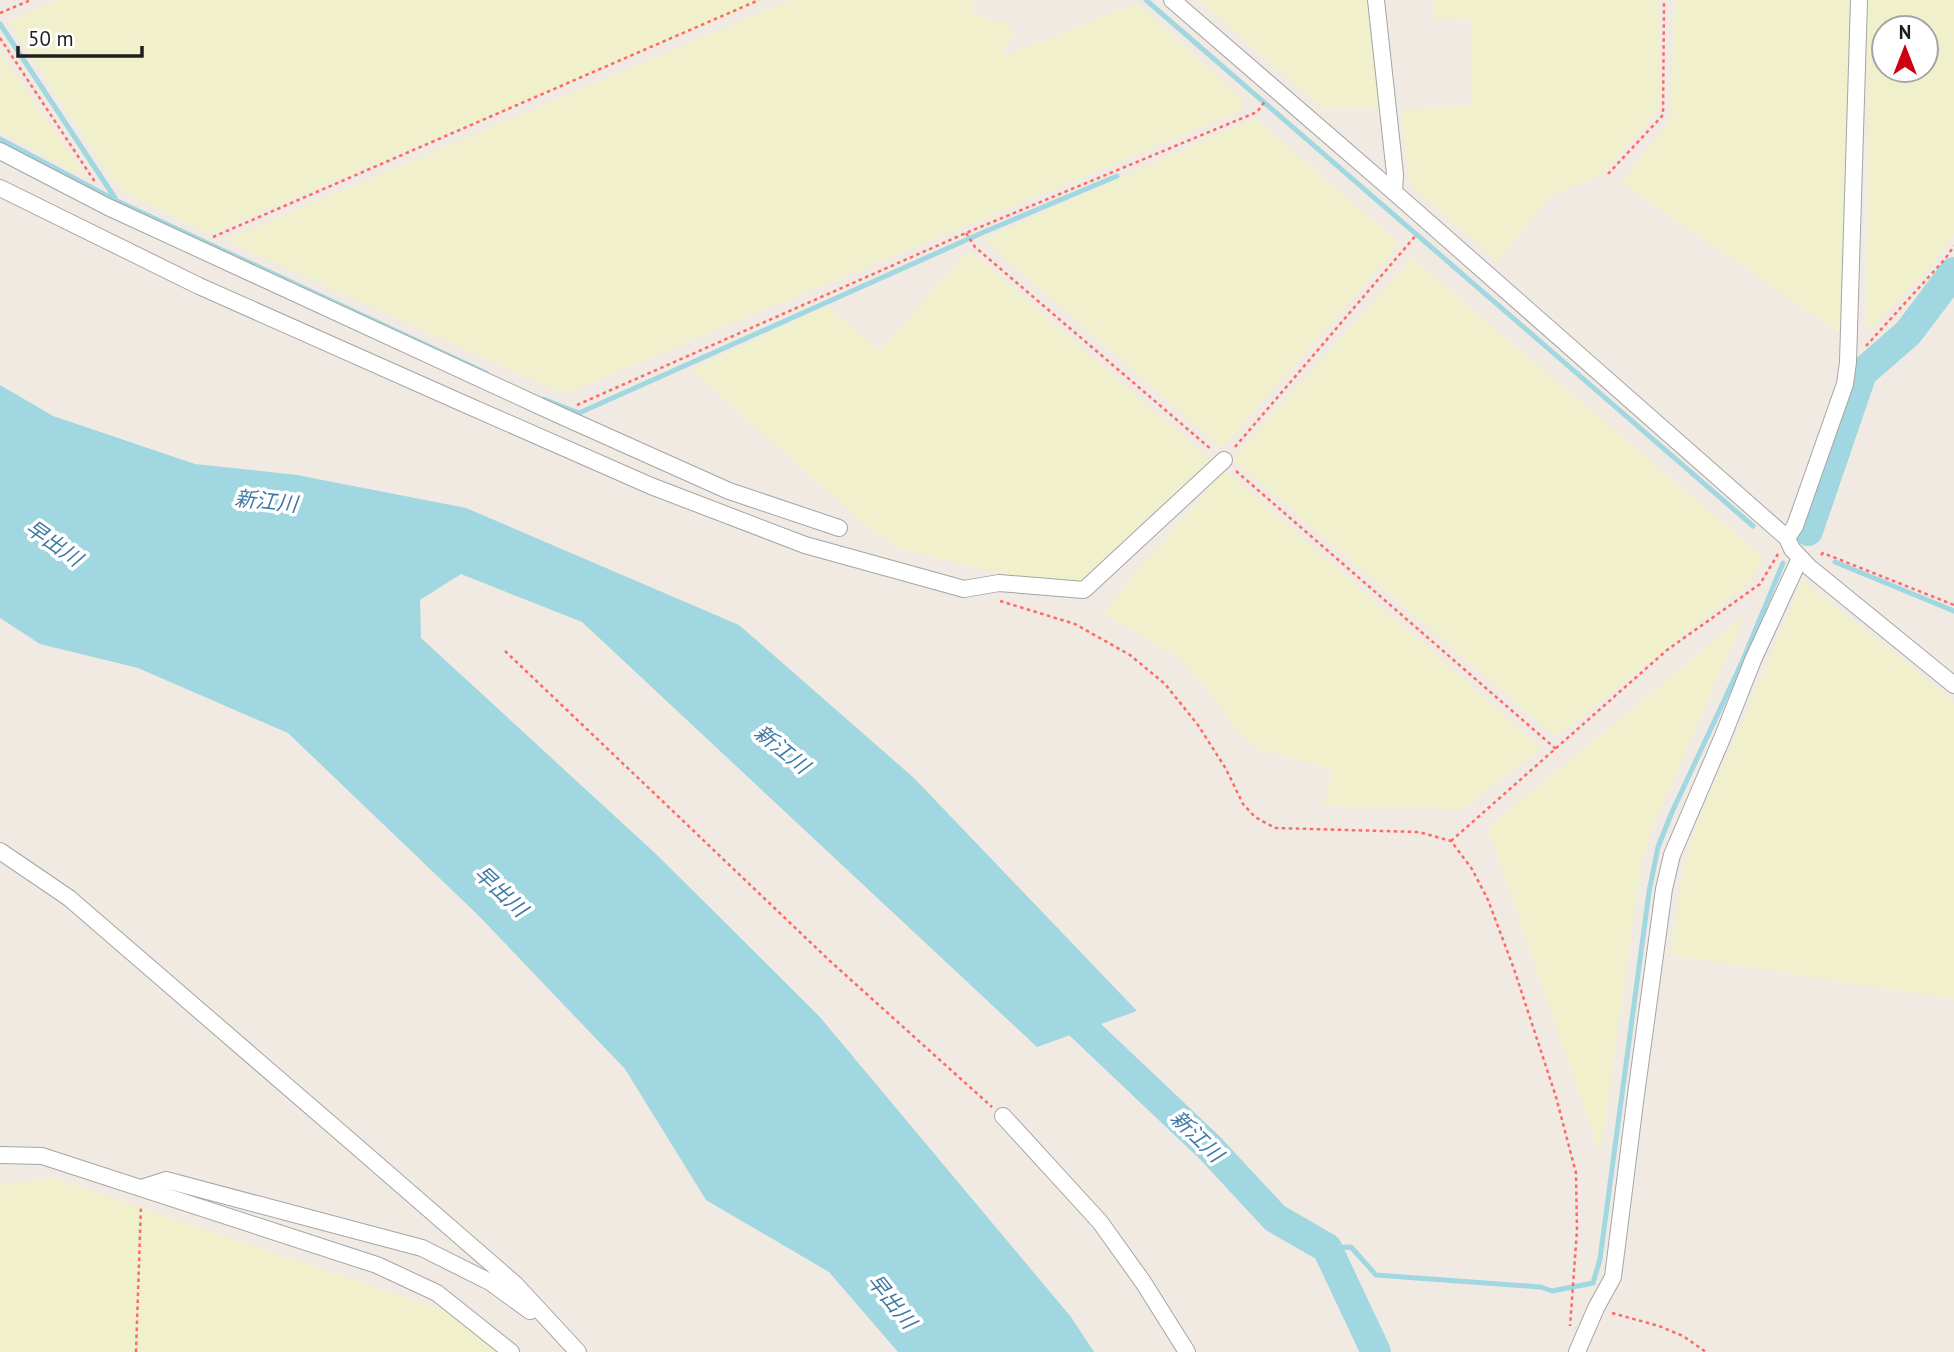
<svg xmlns="http://www.w3.org/2000/svg" width="1954" height="1352" viewBox="0 0 1954 1352" font-family="'PT Sans','Noto Sans JP',sans-serif">
<style>
.farmland{fill:#f0f0cd;fill-rule:evenodd}
.water{fill:#a0d7e0}
.lines{fill:none;stroke-linecap:round;stroke-linejoin:round}
.stream{stroke:#a0d7e0;stroke-width:5}
.river{stroke:#a0d7e0;stroke-width:30}
.minor-casing{stroke:#a5a5a5;stroke-width:18}
.path{stroke:#ff6865;stroke-width:2.5;stroke-dasharray:3.5 3.5;stroke-linecap:butt}
.minor{stroke:#fff;stroke-width:16}
.labels{text-anchor:middle;dominant-baseline:central;stroke-width:7;stroke-linejoin:round;paint-order:stroke}
.water-label{font-size:21px;font-style:italic;fill:#3f79a4;stroke:#fff}
</style>
<rect width="100%" height="100%" fill="#f0eae3"/>
<g class="farmland">
<path d="M58,0H765L209,234L128,194L112,179L8,21Z"/>
<path d="M791,0H975L970,13L991,20L1008,22L1013,37L1003,50L1004,56L1137,3L1242,99L1243,110L564,394L225,240Z"/>
<path d="M1198,0H1368L1381,108H1322Z"/>
<path d="M1434,0H1658L1660,105L1646,125L1599,176L1550,196L1497,261L1410,185L1401,110L1471,105L1472,20L1433,19Z"/>
<path d="M1675,0H1851L1842,334L1621,183L1670,120Z"/>
<path d="M1868,0H1954V235L1933,265L1868,332ZM1884,28H1926V70H1884Z"/>
<path d="M0,51L10,67L86,176L71,171L0,131Z"/>
<path d="M1255,118L1400,244L1222,448L983,239Z"/>
<path d="M969,250L1213,462L1090,596L898,548L861,521L691,369L827,306L880,351Z"/>
<path d="M1412,258L1764,558L1746,585L1556,737L1233,459Z"/>
<path d="M1225,470L1542,748L1462,809L1323,806L1333,770L1257,748L1237,732L1212,695L1181,659L1104,613L1136,572Z"/>
<path d="M1802,580L1932,683L1954,703V999L1671,955L1682,874L1696,822L1726,760Z"/>
<path d="M1745,615L1653,826L1641,867L1600,1155L1488,828Z"/>
<path d="M54,1178L451,1313L501,1352H0V1185Z"/>
</g>
<path class="water" d="M0,385L53,416L195,464L297,475L466,508L739,625L914,778L1137,1011L1037,1047L582,622L461,574L420,600L421,638L656,854L819,1016L1071,1317L1094,1352H898L829,1272L706,1200L625,1069L478,915L288,733L138,668L40,644L0,618Z"/>
<g class="lines">
<g class="stream">
<path d="M1146,0L1753,526"/>
<path d="M0,24L115,198"/>
<path d="M0,139L117,201L486,373"/>
<path d="M543,399L579,413L984,232L1117,176"/>
<path d="M1835,562L1954,611"/>
<path d="M1327,1248L1351,1247L1376,1275L1541,1287L1552,1291L1593,1283L1600,1259L1649,892L1658,847L1672,812L1743,660L1783,563"/>
</g>
<g class="river">
<path d="M1808,531L1862,373L1908,333L1954,272"/>
<path d="M1056,1002L1210,1148L1275,1218L1327,1248L1376,1352"/>
</g>
<defs>
<g id="minor">
<path d="M1172,0L1394,192L1787,538L1792,549L1809,567L1954,685"/>
<path d="M1376,0L1395,174L1394,192"/>
<path d="M0,151L108,207L557,414L729,491L839,528"/>
<path d="M0,188L199,286L460,402L651,486L805,545L964,589L999,583L1084,590L1224,460"/>
<path d="M1787,538L1795,526L1845,384L1848,362L1859,0"/>
<path d="M0,851L69,898L355,1145L515,1284L578,1352"/>
<path d="M1003,1116L1100,1222L1143,1282L1187,1352"/>
<path d="M0,1155L42,1156L377,1265L437,1293L511,1352"/>
<path d="M141,1188L166,1180L422,1248L490,1282L530,1311"/>
<path d="M1577,1352L1596,1308L1613,1277L1635,1102L1664,889L1672,855L1723,736L1753,660L1800,558"/>
</g>
</defs>
<use href="#minor" class="minor-casing"/>
<g class="path">
<path d="M0,13L31,0"/>
<path d="M0,38L95,182"/>
<path d="M1608,174L1663,115L1664,0"/>
<path d="M966,233L975,247L1212,450"/>
<path d="M213,237L759,0"/>
<path d="M1866,346L1945,259L1954,246"/>
<path d="M577,405L966,233L1257,112L1266,100"/>
<path d="M1235,447L1417,234"/>
<path d="M1236,471L1556,749"/>
<path d="M1821,555L1823,553L1954,605"/>
<path d="M1000,601L1075,624L1130,655L1165,684L1198,725L1226,769L1243,804L1255,817L1275,828L1419,832L1451,841L1472,869L1488,900L1514,969L1556,1097L1576,1173L1577,1230L1570,1326"/>
<path d="M505,651L830,961L992,1107"/>
<path d="M1451,841L1667,650L1760,584L1778,554"/>
<path d="M1612,1313L1659,1326L1683,1336L1706,1352"/>
<path d="M136,1352L141,1205"/>
</g>
<use href="#minor" class="minor"/>
</g>
<g class="labels">
<g class="water-label">
<text transform="translate(266 501) rotate(6)">新江川</text>
<text transform="translate(54 543) rotate(35)">早出川</text>
<text transform="translate(782 749) rotate(39)">新江川</text>
<text transform="translate(501 891) rotate(43)">早出川</text>
<text transform="translate(1197 1136) rotate(44)">新江川</text>
<text transform="translate(892 1301) rotate(51)">早出川</text>
</g>
</g>
<g transform="translate(1905 49)"><circle r="33" fill="#ffffff" stroke="#a5a5a5" stroke-width="2"/>
<path d="M0-5L12 26L0 18L-12 26Z" fill="#cc0010"/>
<text y="-10" font-size="19" font-weight="bold" text-anchor="middle" fill="#1e1e1e">N</text>
</g>
<path d="M18 46v10h124v-10" fill="none" stroke="#1e1e1e" stroke-width="3.5"/>
<text x="28" y="46" font-size="21" fill="#1e1e1e" stroke="#ffffff" stroke-width="5" paint-order="stroke">50 m</text>
</svg>
